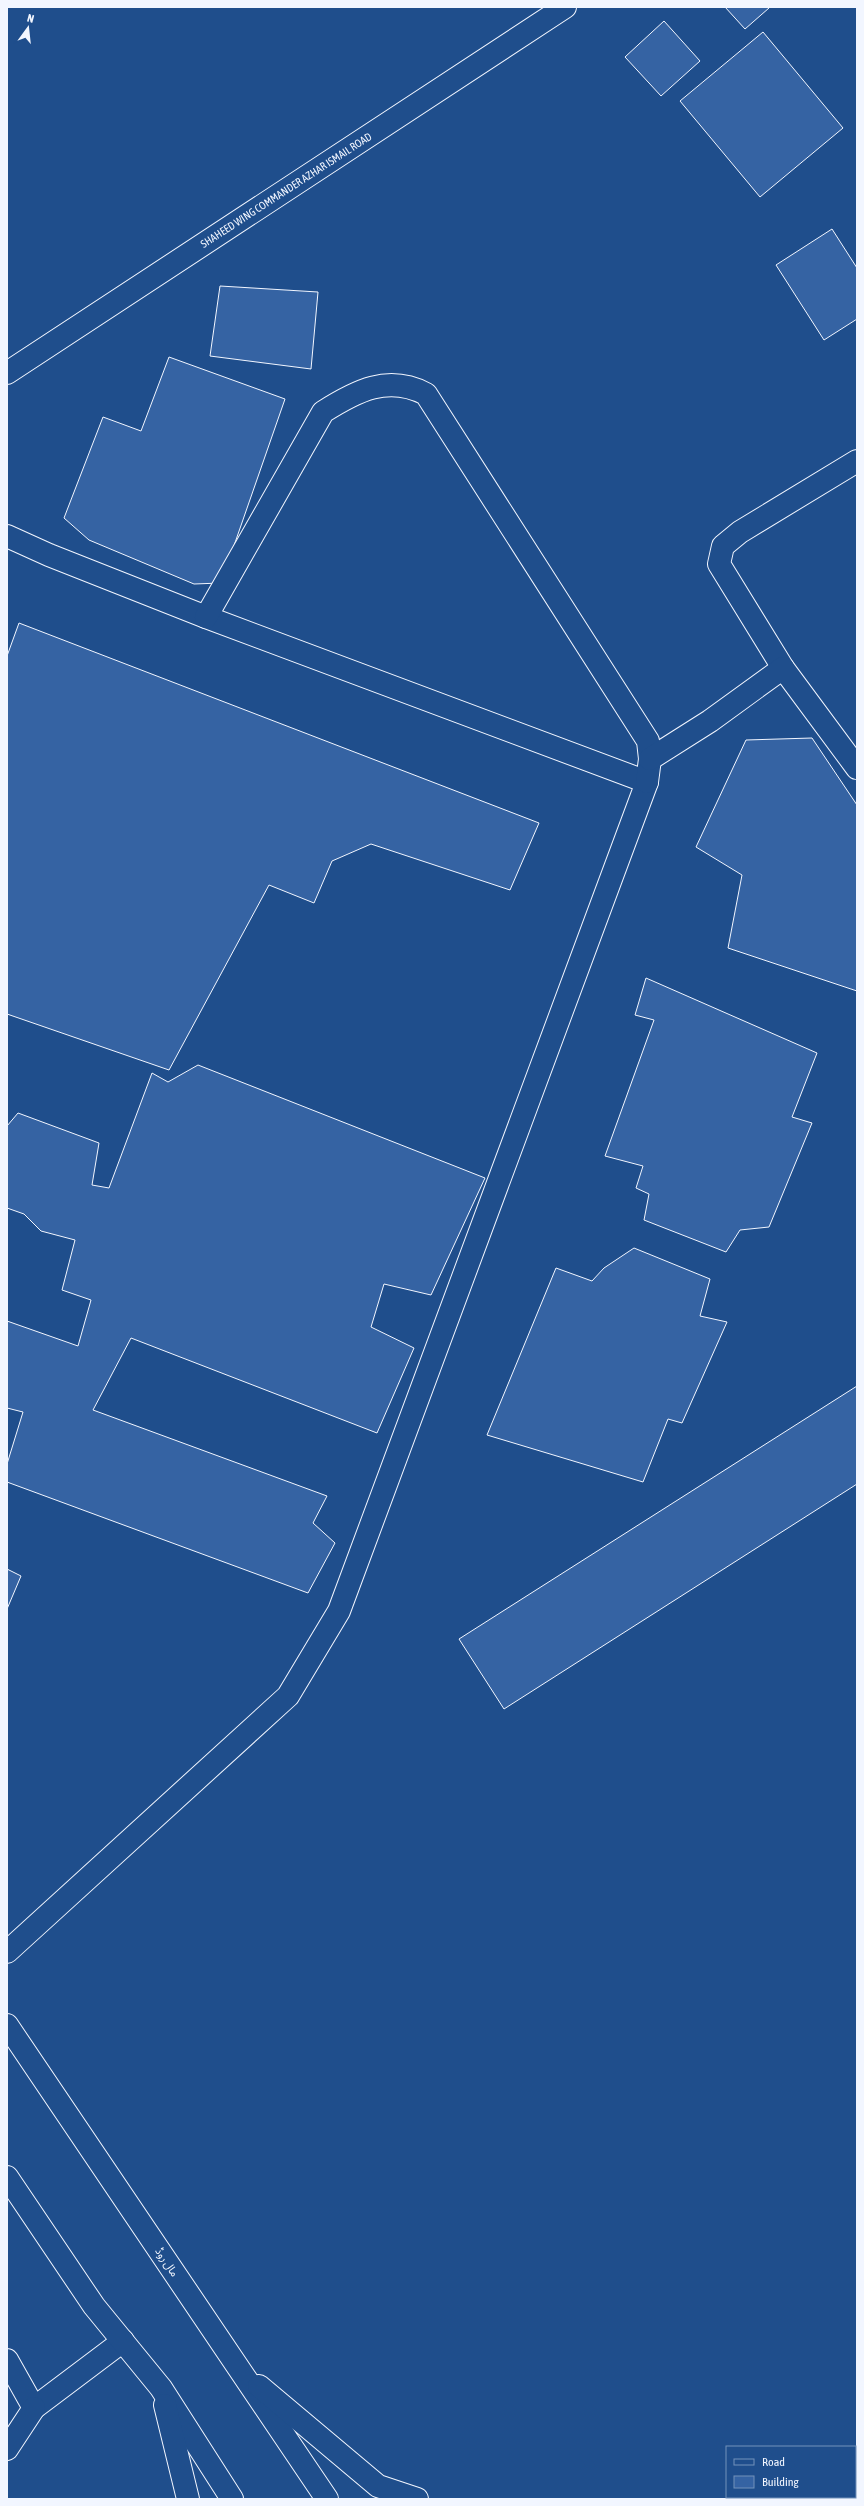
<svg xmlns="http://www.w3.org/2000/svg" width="864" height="2506" viewBox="0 0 864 2506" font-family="'Asap Condensed','Noto Sans Arabic',sans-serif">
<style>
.building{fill:#3563a3;stroke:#f2f6ff}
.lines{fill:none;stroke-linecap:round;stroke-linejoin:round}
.minor-casing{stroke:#f2f6ff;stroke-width:24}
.major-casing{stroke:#f2f6ff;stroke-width:24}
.minor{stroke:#1f4e8c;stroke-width:22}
.major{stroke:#1f4e8c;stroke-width:22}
.labels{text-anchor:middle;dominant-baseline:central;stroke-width:3;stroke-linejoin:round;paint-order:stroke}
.street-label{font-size:11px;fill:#f2f6ff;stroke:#1f4e8c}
</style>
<rect width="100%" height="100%" fill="#1f4e8c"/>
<g class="building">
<path d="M725,7H768L769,8L745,29Z"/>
<path d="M664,21L700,61L661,96L625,57Z"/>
<path d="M763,32L843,128L760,197L680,101Z"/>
<path d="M832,229L857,268V319L824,340L776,265Z"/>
<path d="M220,286L318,292L311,369L210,356Z"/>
<path d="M169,357L285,399L221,583L194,584L89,540L64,518L103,417L141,431Z"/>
<path d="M19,623L539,823L510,890L371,844L332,861L314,903L269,885L169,1070L7,1014V656Z"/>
<path d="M812,738L857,805V991L728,948L742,875L696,847L746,740Z"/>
<path d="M646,978L817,1053L792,1117L812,1123L769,1227L740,1230L726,1252L644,1220L649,1194L636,1188L643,1166L605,1156L654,1020L635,1015Z"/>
<path d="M198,1065L485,1178L431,1295L384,1284L371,1327L414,1348L377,1433L131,1338L93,1410L327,1496L313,1523L335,1543L308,1593L7,1482V1464L23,1412L7,1408V1321L78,1346L91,1300L62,1290L75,1240L41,1231L24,1214L7,1208V1126L18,1113L99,1143L92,1185L109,1188L152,1073L168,1082Z"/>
<path d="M634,1248L710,1279L700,1316L727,1322L682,1423L668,1419L643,1482L487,1435L556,1268L592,1281L604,1268Z"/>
<path d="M857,1386V1484L504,1709L459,1639Z"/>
<path d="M7,1569L21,1576L7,1609Z"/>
</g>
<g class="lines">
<defs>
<g id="minor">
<path d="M7,373L565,7"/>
<path d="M7,536L49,555L206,617L647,782L339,1611L288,1696L7,1952"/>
<path d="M206,617L323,412C356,391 388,374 426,394L648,741L650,759L647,782"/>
<path d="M783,668L719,564L723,546L740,532L857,461"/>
<path d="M650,759L710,721L783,668L857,768"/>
<path d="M7,2360L34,2408L123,2341"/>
<path d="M7,2449L34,2408"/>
</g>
<g id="major">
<path d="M7,2025L327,2499"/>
<path d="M7,2177L94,2306L161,2388L232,2499"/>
<path d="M259,2386L378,2486L417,2499"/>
<path d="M165,2405L188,2499"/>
<path d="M855,2459L857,2458"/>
<path d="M791,2499L794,2497"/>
</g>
</defs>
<use href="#minor" class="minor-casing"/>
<use href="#major" class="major-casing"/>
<use href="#minor" class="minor"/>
<use href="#major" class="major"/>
</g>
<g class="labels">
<g class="street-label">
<text transform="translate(286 190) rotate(-33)">SHAHEED WING COMMANDER AZHAR ISMAIL ROAD</text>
<text transform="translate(167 2262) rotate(56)">مال روڈ</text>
</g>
</g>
<rect width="864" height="2506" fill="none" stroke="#f2f6ff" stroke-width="16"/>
<rect x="726" y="2446" width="130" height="52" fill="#1f4e8c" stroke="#7391ba"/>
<rect x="734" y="2459" width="20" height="6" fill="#1f4e8c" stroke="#7391ba"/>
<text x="762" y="2466" font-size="12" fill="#f2f6ff">Road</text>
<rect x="734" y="2476" width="20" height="12" fill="#3563a3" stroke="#7391ba"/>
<text x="762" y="2486" font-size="12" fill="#f2f6ff">Building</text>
<g transform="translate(28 28) rotate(15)" stroke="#1f4e8c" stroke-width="3" paint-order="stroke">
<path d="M0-3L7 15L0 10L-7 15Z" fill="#f2f6ff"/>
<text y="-6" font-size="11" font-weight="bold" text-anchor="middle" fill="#f2f6ff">N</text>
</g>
</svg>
